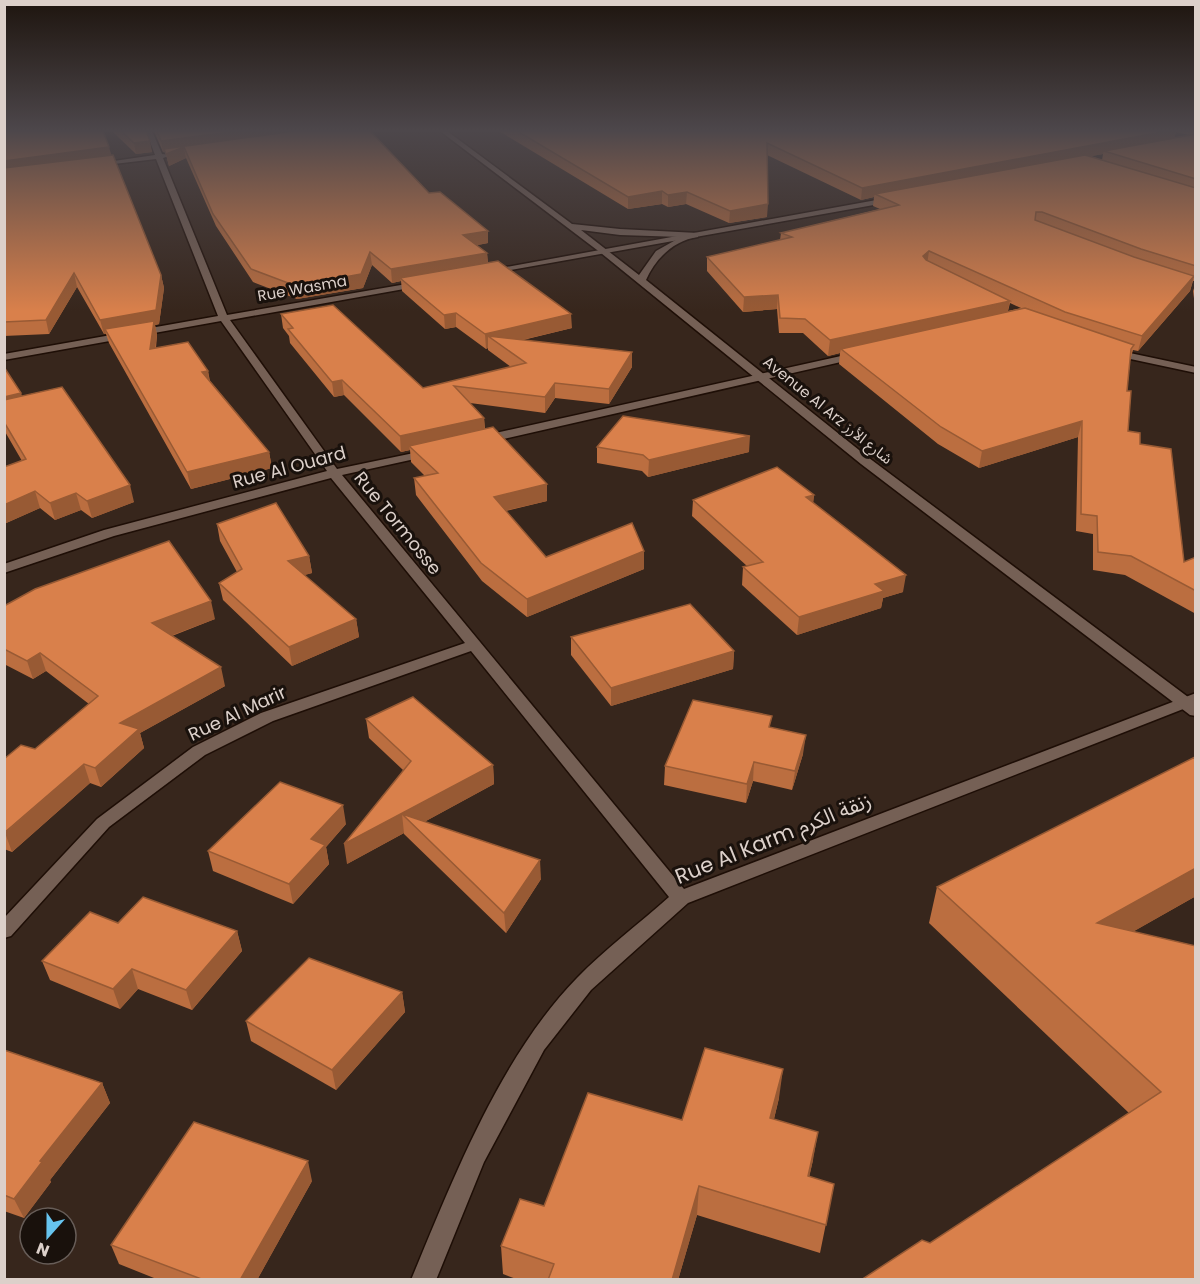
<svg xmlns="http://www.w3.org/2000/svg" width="1200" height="1284" viewBox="0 0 1200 1284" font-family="Poppins,'Noto Sans Arabic',sans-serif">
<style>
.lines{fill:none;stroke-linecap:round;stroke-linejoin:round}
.street-casing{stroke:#1e0e06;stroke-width:3}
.secondary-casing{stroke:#1e0e06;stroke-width:3}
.street{fill:#756055;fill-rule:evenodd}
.secondary{fill:#756055;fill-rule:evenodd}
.wall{fill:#bb6e40;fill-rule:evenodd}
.shaded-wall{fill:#985a34}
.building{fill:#d9804b;stroke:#985a34;stroke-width:1.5}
.labels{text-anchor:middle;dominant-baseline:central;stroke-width:6;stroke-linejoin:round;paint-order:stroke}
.far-street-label{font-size:15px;fill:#dcd0ca;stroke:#19110c}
.street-label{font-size:18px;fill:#dcd0ca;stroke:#19110c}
.near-street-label{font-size:21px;fill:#dcd0ca;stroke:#19110c}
</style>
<rect width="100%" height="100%" fill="#37261c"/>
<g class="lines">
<defs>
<g id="street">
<path d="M146,131H152L162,154L172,155L163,158L227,315L424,281L426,283L421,286L230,320L337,469L433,449V455L342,475L684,889L1196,693V704L688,903L591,990L544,1050L484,1162L436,1280H411C453,1179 500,1057 577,978C605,949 639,924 669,897L471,651L273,721L205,755L109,827L11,936L4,938V918L97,819L193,747L261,713L465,643L331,478L114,536L4,573V564L104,530L327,471L221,321L4,360V354L218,316L156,159L97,166L93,164L155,155Z"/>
<path d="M893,197L897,199L896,201L489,274L484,271Z"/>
<path d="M1111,349L1196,367V373L1107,354V350Z"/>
<path d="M859,352L864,355L863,357L482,444L476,440L482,436Z"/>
</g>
<path id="secondary" d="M440,131H447L572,224L620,229L698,233V237C674,240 655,259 646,280L869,458L1196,703V716L1190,715L861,464L601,253ZM581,230L620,235L681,237L656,251L639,275Z"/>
</defs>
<use href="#street" class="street-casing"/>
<use href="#secondary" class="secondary-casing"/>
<use href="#street" class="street"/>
<use href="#secondary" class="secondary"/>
</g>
<g class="wall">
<path d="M4,131L111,155L161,275L164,288L159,324L155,325L157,335L156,348L208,371L210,381L269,452L272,468L191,489L109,343L106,334H104L77,287L49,334L4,336Z"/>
<path d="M112,131H146L152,152L136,154Z"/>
<path d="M154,131H370L429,193L488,231V243L477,245L487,253L488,263L572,328L523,340L632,367L609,404L555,398L545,413L470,403L484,418L485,429L547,484V501L506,511L546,557L644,569L527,617L482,581L416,495L414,478L425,476L411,462L410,450L401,452L344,395L334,397L290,343L289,336L283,328L281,314L423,388L511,367L488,350V348L486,349L456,327L445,329L402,291L401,281L392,283L372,265L363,288L297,299L253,282L216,226L186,158L169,166L165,151L163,152Z"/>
<path d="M499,131H1196V281H1193L1190,291L1138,351L1133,350L1130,361L1127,391L1128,431L1140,444L1184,562L1196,557V614L1125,575L1093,570V534L1076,531L1078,437L979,468L938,444L839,364L840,353L828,356L803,333H779L777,309L743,312L707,271V257L780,240L781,233L880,209L873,206L874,197L861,200L767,155V217L729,223L686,204L668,207L662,204L628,209ZM1176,132L1189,135L1174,138ZM1103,154L1102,160L1091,156ZM1010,303L1021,308L1008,311Z"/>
<path d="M1196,283V314L1193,291Z"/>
<path d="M4,367L22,396L134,502L92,518L81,510L55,520L40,508L4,524V467L22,461L4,430Z"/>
<path d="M597,447L749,452L648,477L642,471L597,463Z"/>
<path d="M814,495L813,503L903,592L883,598L881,608L797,635L742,585L743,567L747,566L692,516L693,500Z"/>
<path d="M217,524L309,556L312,573L304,575L356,619L359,637L292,666L223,600L219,583L237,572L220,541Z"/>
<path d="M4,606L215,619L172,636L225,686L140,733L144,748L101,787L90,783L12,852L4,849V759L35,749L89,704L46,671L33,679L4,664Z"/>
<path d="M571,637L734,651L733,669L611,706L571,655Z"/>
<path d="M366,719L493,765L494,784L424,822L541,879L506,933L404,834V833L347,864L403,770L369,738Z"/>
<path d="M771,728L803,754L792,790L753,781L746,803L664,785L665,766Z"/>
<path d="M346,824L326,847L329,864L293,904L213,871L208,851Z"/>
<path d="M937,887L1196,896L1134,931L1196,1280L930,1243L1129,1113L929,923Z"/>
<path d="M118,923L237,931L242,951L192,1010L138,989L120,1009L50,980L42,961Z"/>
<path d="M402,992L405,1012L336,1090L251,1041L246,1021Z"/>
<path d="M4,1050L102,1083L110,1103L50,1180L51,1182L24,1218L4,1211Z"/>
<path d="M779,1098L774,1119L813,1160L809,1177L834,1184L820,1253L697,1215L678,1280H519L503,1274L501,1246L544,1206L682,1120Z"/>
<path d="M312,1181L257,1280H159L119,1264L111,1245Z"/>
</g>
<g class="shaded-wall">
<path d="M237,131H320L184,149L186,158L169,166L166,154L164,149L165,151L163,152L161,141Z"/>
<path d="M1167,131H1176L1174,140L1104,151L1103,154L880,196L875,194L874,197L861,200L862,188Z"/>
<path d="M150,141L152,152L136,154L134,143Z"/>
<path d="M109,147L112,157L4,172V161Z"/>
<path d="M662,191V204L628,209V197Z"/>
<path d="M687,192L686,204L668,207V195Z"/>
<path d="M768,204L767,217L729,223L730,211Z"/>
<path d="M488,231V243L464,248L463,235Z"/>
<path d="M929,251L927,265L923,256Z"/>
<path d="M370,252L372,265L363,288L297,299L296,286Z"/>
<path d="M487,253L488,266L400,278L401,281L392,283L391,269Z"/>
<path d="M74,273L77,287L49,334L46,320Z"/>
<path d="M161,275L164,288L159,324L155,325L157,335L153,364L105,329L106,334H104L100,320Z"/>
<path d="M1194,276L1190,291L1138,351L1142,336Z"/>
<path d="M778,295L777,309L743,312L744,297Z"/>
<path d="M1010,301L1007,315L841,349L840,353L828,356L830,340Z"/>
<path d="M456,313V327L445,329L444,315Z"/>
<path d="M571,314L572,328L501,345L488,336V348L486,349L485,334Z"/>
<path d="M632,352V367L609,404V389Z"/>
<path d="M208,371L210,386L202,372Z"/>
<path d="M342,380L344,395L334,397L332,382Z"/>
<path d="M555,383V398L545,413V397Z"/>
<path d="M21,393L26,408L4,414V397Z"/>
<path d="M484,418L485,433L409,446L410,450L401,452L400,436Z"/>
<path d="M1082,421L1078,437L979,468L982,451Z"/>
<path d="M750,436L749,452L648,477L649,460Z"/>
<path d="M269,452L272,468L191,489L187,472Z"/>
<path d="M547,484V501L495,513L494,497Z"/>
<path d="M130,485L134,502L92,518L87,501Z"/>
<path d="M35,491L40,508L4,524V505Z"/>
<path d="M76,493L81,510L55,520L50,503Z"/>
<path d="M814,495L812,512L806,497Z"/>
<path d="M644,551V569L527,617V599Z"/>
<path d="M309,556L312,573L291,579L288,561Z"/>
<path d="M906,575L903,592L883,598L881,608L797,635L799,617L875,584Z"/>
<path d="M211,601L215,619L157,641L152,623Z"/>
<path d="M356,619L359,637L292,666L289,647Z"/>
<path d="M734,651L733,669L611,706V688Z"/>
<path d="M40,653L46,671L33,679L27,661Z"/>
<path d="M221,667L225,686L140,733L144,748L101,787L95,768L120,723Z"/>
<path d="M806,735L803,754L792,790L795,771Z"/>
<path d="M754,762L753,781L746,803L747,784Z"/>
<path d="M84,764L90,783L12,852L5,833Z"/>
<path d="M493,765L494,784L415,827L402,814L404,833L347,864L344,844Z"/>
<path d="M343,805L346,824L326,847L329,864L293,904L289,884L311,839Z"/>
<path d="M540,860L541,879L506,933L504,913Z"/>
<path d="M1196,868V896L1085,959L1097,923Z"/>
<path d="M237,931L242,951L192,1010L186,990Z"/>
<path d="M132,969L138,989L120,1009L113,989Z"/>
<path d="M402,992L405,1012L336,1090L332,1070Z"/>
<path d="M783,1069L779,1098L767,1147L770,1118Z"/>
<path d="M102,1083L110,1103L50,1180L51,1182L24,1218L14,1199L40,1161Z"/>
<path d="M818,1132L813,1160L803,1205L808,1176Z"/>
<path d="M308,1161L312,1181L257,1280H240Z"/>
<path d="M699,1186L697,1215L678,1280H672Z"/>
</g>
<g class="building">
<path d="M4,131H103L109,147L4,161Z"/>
<path d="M121,131H146L150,141L134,143Z"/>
<path d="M157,131H237L161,141Z"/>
<path d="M295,131H370L429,193L440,192L488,231L463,235L487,253L391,269L370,252L361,274L296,286L251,269L213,214L184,147L166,154L164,149Z"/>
<path d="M517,131H1167L862,188L767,143L768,204L730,211L687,192L668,195L662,191L628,197Z"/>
<path d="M1196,134V179L1104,151Z"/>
<path d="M113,155L161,275L156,310L100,320L74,273L46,320L4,322V168Z"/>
<path d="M1085,155L1196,188V266L1141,249L1042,212H1036L1035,220L1134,257L1194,276L1142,336L1065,312L929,251L923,256L926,260L1010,301L830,340L805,319L780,318L778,295L744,297L707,257L792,237L781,233L899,205L875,194Z"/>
<path d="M498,261L571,314L485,334L456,313L444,315L400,278Z"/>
<path d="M333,305L423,388L526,363L488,336L632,352L609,389L555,383L545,397L454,386L484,418L400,436L342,380L332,382L288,329L293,328L281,314Z"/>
<path d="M1025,308L1134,345L1131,349L1127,391H1131L1128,431L1140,433V444L1171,449L1184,562L1196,557V591L1131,556L1098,552L1097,516L1081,514L1082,421L982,451L941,427L841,349Z"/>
<path d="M154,321L150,349L188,342L208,371L202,372L269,452L187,472L105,329Z"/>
<path d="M4,367L21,393L4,397Z"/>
<path d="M62,387L130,485L87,501L76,493L50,503L35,491L4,505V467L26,459L4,422V400Z"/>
<path d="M623,416L750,436L649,460L643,455L597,447Z"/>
<path d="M493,427L547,484L494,497L546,557L632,523L644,551L527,599L481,563L414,478L438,473L409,446Z"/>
<path d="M777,467L814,495L806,497L906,575L875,584L884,591L799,617L743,567L763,562L693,500Z"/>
<path d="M276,503L309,556L288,561L356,619L289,647L219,583L242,569L217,524Z"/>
<path d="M169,541L211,601L152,623L221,667L120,723L139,729L95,768L84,764L4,833V759L21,745L35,749L98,696L40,653L27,661L4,649V606L35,589Z"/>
<path d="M690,604L734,651L611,688L571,637Z"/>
<path d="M413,697L493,765L344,844L411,761L366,719Z"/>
<path d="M693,700L772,716L769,727L806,735L795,771L754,762L747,784L665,766Z"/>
<path d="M1195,757L1196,868L1097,923L1196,946V1280H861L922,1240L930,1243L1161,1092L937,887Z"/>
<path d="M280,782L343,805L311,839L325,845L289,884L208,851Z"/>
<path d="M402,814L540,860L504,913Z"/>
<path d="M143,897L237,931L186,990L132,969L113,989L42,961L90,912L118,923Z"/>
<path d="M309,958L402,992L332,1070L246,1021Z"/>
<path d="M705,1048L783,1069L770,1118L818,1132L808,1176L834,1184L826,1225L699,1186L672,1280H548L554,1264L501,1246L520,1199L544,1206L588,1093L682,1120Z"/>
<path d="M4,1050L102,1083L40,1161L42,1162L14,1199L4,1195Z"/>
<path d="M194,1122L308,1161L240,1280H204L111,1245Z"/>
</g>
<linearGradient id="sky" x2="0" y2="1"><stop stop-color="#1e150f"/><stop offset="0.42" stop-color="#4d474b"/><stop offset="1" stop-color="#4d474b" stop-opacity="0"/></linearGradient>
<rect width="1200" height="311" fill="url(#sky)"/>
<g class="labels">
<g class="far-street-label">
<text transform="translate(302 288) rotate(-10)">Rue Wasma</text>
<text transform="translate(828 410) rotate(39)">Avenue Al Arz شارع الأرز</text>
</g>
<g class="street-label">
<text transform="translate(289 467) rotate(-15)">Rue Al Ouard</text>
<text transform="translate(398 523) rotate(51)">Rue Tormosse</text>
<text transform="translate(237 713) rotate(-25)">Rue Al Marir</text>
</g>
<g class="near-street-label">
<text transform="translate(773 838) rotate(-22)">Rue Al Karm زنقة الكرم</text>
</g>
</g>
<rect width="1200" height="1284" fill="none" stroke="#dcd0ca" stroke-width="12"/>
<g transform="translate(48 1236) rotate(201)"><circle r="28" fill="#19110c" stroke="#675d58" stroke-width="1.5"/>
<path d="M0-4.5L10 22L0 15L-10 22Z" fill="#67c4ef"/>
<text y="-9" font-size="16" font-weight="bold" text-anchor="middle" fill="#dcd0ca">N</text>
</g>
</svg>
